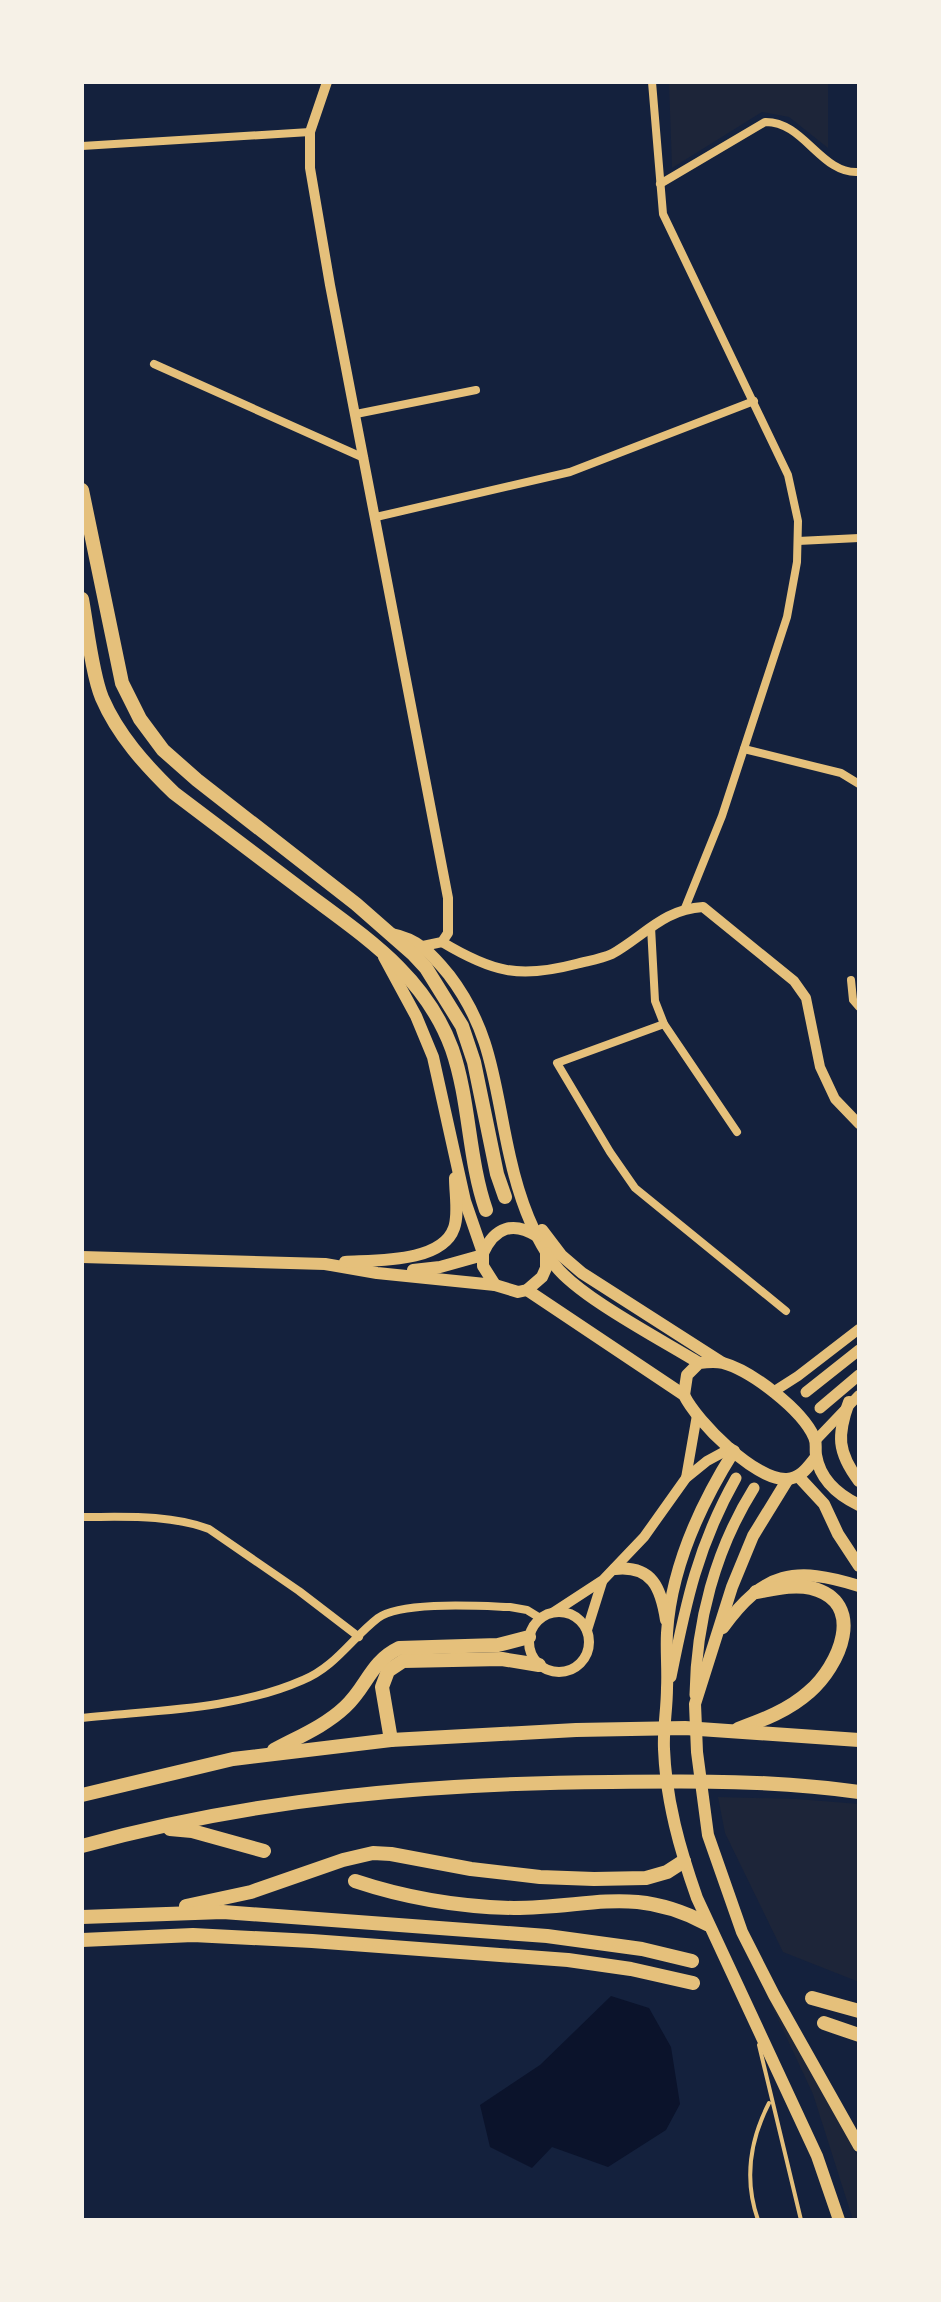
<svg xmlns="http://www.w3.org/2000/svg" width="941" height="2302" viewBox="0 0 941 2302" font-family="Signika,sans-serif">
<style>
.green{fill:#1d2539}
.water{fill:#0b132b}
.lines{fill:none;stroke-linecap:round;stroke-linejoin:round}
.service{stroke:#e5c07b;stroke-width:4}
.minor{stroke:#e5c07b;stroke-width:8}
.tertiary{stroke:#e5c07b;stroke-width:10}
.secondary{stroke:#e5c07b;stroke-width:11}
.primary{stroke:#e5c07b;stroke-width:12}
.trunk{stroke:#e5c07b;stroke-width:14}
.motorway{stroke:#e5c07b;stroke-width:14}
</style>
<rect width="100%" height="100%" fill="#14213d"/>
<g class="green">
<path d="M669,82H828V148L789,117L762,112L672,168Z"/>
<path d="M718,1797L797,1799L859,1804V1982L783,1952L725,1833Z"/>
<path d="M749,1957L859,2159V2220H853L813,2094Z"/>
</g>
<path class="water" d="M611,1996L649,2008L671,2047L680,2104L666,2130L608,2167L552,2147L532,2168L490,2147L480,2105L540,2065Z"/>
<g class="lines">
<g class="service">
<path d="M759,2045L801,2220"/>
<path d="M758,2220C744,2180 750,2140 769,2103"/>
</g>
<g class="minor">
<path d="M652,82L663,214L788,475L798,521L797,562L787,617L722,816L685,908"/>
<path d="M82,146L310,132"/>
<path d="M660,184L765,122C804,121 821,175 859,172"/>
<path d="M154,364L364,458"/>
<path d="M356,414L476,390"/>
<path d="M376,517L570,472L754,401"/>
<path d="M798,541L859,538"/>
<path d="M744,749L841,773L859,784"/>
<path d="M651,927L655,1001L664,1024L737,1132"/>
<path d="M851,980L853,1000L859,1007"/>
<path d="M664,1024L557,1063L610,1152L635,1188L786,1311"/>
<path d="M82,1517C124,1517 169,1514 209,1529L299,1591L359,1637"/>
<path d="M82,1718C156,1710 235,1710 303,1680C335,1667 352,1638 378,1618C401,1601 480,1606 510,1607L527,1610L540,1618"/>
</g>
<g class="tertiary">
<path d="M327,82L310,132V168L330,285L448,898V933L442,942L423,946"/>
<path d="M442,942C492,972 519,979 576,964C587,961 601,959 612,954C644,936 664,909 703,907L794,981L806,998L820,1067L835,1099L859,1124"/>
<path d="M773,1392L798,1376L859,1329"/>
<path d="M816,1440L859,1395"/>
<path d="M686,1478L697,1415"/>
<circle cx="559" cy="1642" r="30"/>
<path d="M554,1612L603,1580L644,1537L686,1478L707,1461L731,1448"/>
<path d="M587,1630L602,1582"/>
</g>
<g class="secondary">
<path d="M806,1392L859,1350"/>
<path d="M820,1408L859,1375"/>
<path d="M671,1677C686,1602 698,1545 736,1478"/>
<path d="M695,1695C696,1623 715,1550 754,1488"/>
</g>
<g class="primary">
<path d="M391,934C418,939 432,954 449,975C494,1034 494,1088 510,1157C518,1193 532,1234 554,1264C577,1296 662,1340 699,1363"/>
<path d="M384,957L416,1016L433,1057L465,1201L483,1253V1266L495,1285"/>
<path d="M542,1230L561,1255L582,1273L721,1362"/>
<path d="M483,1253C495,1227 513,1221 537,1236"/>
<path d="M82,1257L325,1264L377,1273L495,1285L518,1292L527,1290L542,1277L546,1268V1253"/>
<path d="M345,1262C375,1260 442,1263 454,1228C459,1214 455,1194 455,1178"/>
<path d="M413,1270L440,1267L483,1255"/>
<path d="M527,1290L684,1395C697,1422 756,1481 787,1479C801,1478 808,1467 816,1457"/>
<path d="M684,1395L687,1375L699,1363C707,1362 715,1361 723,1363C752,1371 802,1410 814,1437C817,1443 815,1449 816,1455C820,1480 838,1495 859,1505"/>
<path d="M849,1402C837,1435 837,1452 859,1481"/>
<path d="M734,1451C700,1505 671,1568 667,1633C666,1651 668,1670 667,1688C667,1709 663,1729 664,1749C666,1801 680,1850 697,1898L817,2156L839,2220"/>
<path d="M798,1476L824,1504L838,1534L859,1566"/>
<path d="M788,1479L753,1536L732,1587L695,1704L697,1752L708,1835L742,1932L774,1995L859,2146"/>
<path d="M615,1569C652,1565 661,1588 666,1620"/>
<path d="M723,1628C764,1571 795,1566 859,1586"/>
</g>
<g class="trunk">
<path d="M82,490L122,683L140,719L163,750L197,780L356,904L413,954L426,968L462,1026L474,1062L497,1174L505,1197"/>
<path d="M82,599C87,626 92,674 102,698C118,735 145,765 174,793C218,826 262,859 305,892C365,937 425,975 452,1049C470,1101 468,1158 486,1210"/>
</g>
<g class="motorway">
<path d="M738,1729C763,1720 789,1710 809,1692C839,1667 868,1602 811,1588C793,1584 774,1589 756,1592"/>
<path d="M391,1740L382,1687L388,1671L403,1661L502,1659L539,1665"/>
<path d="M274,1750C298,1737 325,1726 345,1707C367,1687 370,1662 399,1648L498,1645L529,1637"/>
<path d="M82,1795L233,1759L391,1740L576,1730L685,1728L859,1740"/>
<path d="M170,1829L192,1831L264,1851"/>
<path d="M82,1846C255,1798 432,1783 611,1782C694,1781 776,1780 859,1792"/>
<path d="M355,1881C406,1898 460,1907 514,1908C591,1908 634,1885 707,1924"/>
<path d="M186,1906L251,1892L343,1860L373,1853L391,1854L471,1869L540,1877L594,1879L646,1878L667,1872L684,1861"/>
<path d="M82,1917L223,1912L547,1936L642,1949L692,1961"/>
<path d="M82,1940L193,1935L312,1941L568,1960L631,1969L693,1983"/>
<path d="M812,1998L859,2011"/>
<path d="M824,2023L859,2035"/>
</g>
</g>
<rect width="941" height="2302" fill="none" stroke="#f6f1e7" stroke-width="168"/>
</svg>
